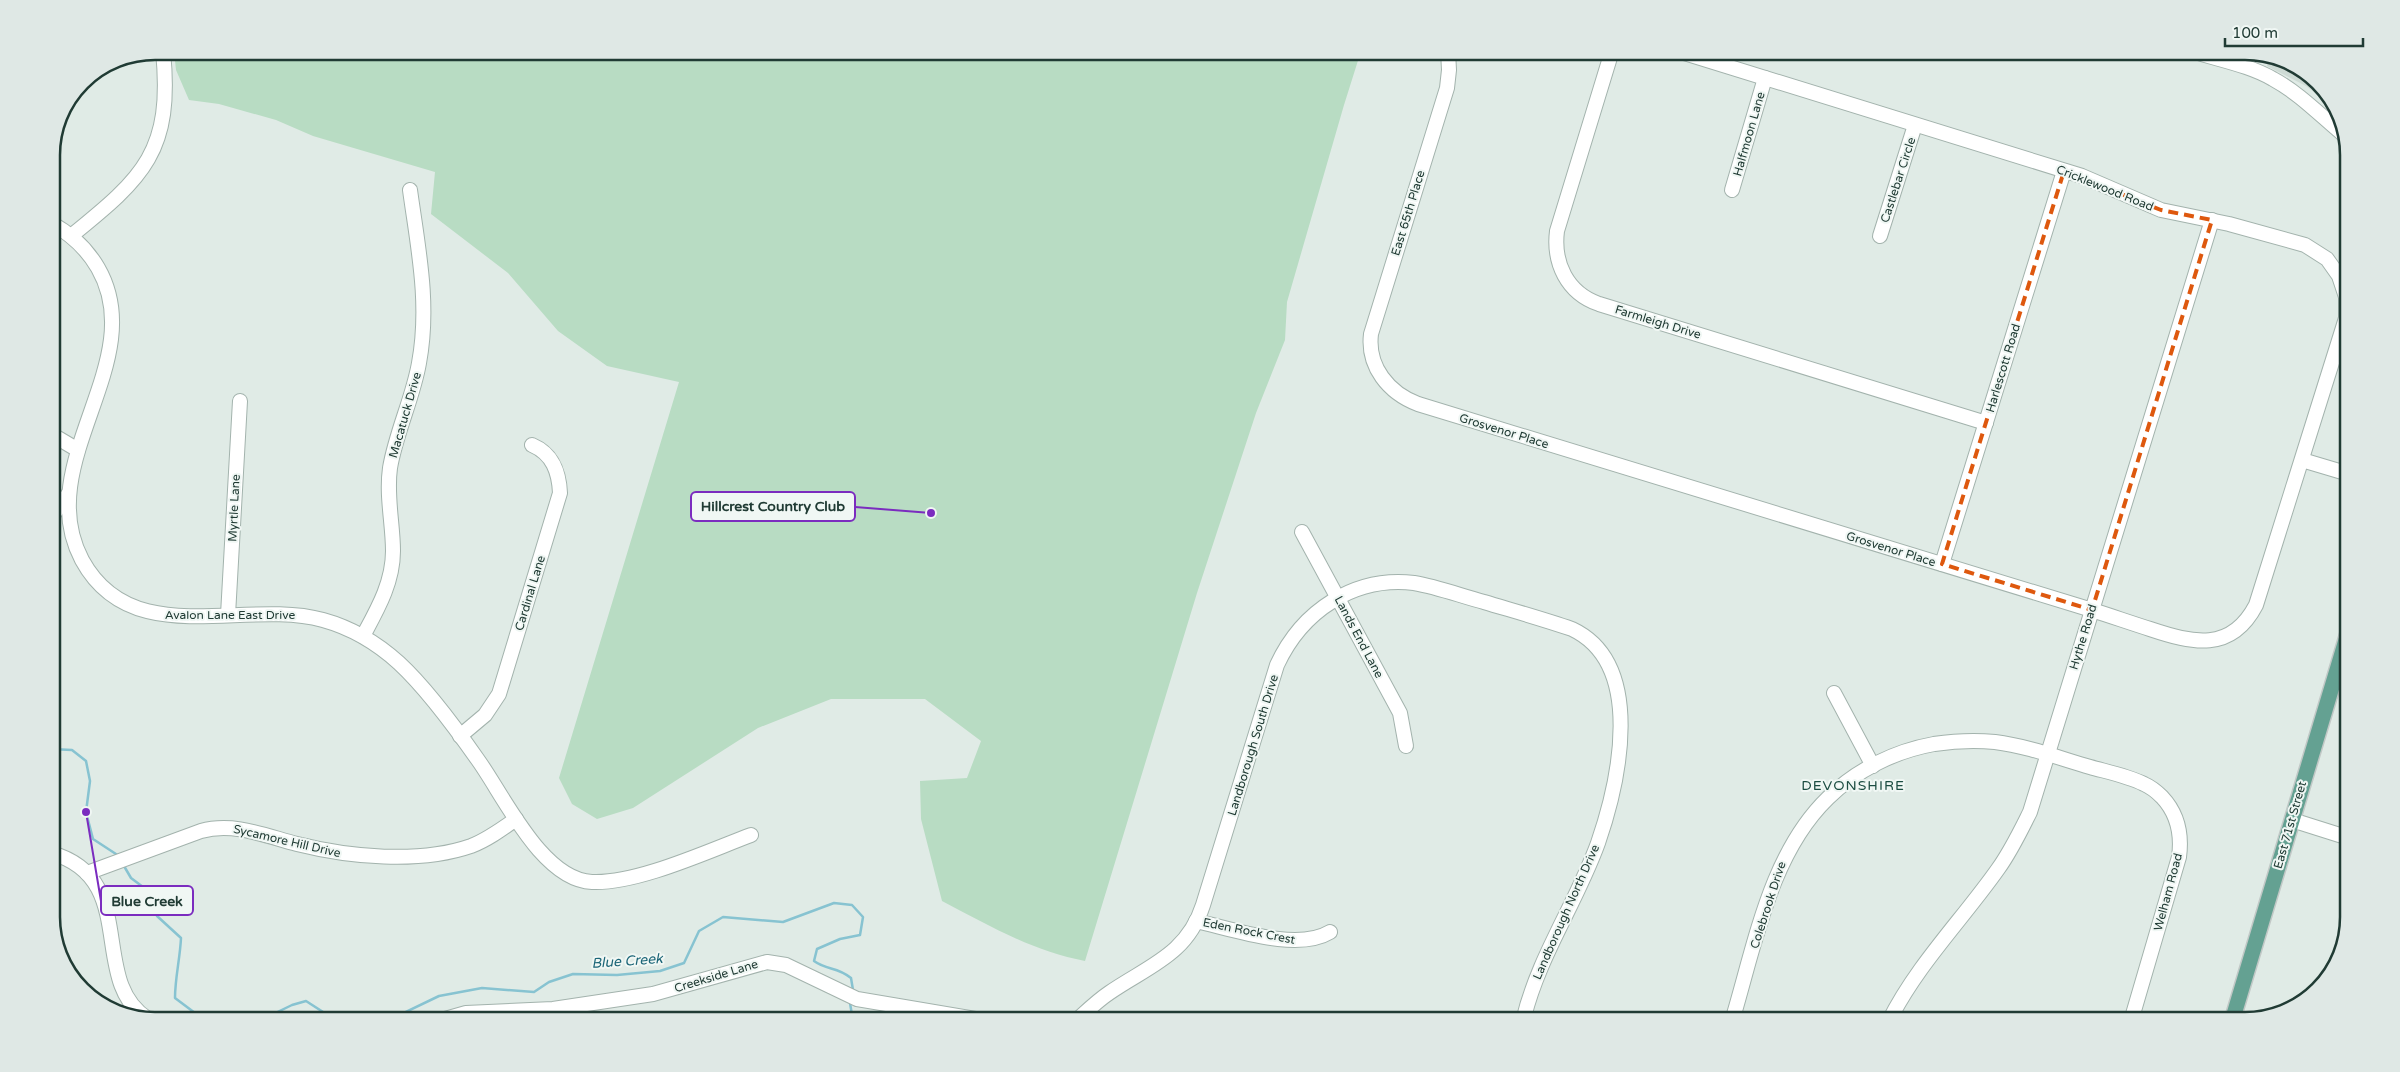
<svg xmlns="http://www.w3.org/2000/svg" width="2400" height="1072" viewBox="0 0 2400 1072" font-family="'Varela Round',sans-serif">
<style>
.built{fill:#cedbd5}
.green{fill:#b8dcc3}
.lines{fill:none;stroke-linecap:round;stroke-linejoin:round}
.stream{stroke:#87c3d1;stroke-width:2.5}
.minor-casing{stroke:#a3b3ad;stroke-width:16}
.major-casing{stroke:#c1c8c6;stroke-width:18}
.minor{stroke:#fff;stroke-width:14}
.major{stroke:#64a192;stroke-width:15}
.marked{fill:none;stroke:#de580e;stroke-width:4;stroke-dasharray:10 6;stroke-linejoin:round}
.labels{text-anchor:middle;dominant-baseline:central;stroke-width:4;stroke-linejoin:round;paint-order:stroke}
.street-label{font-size:12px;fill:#203b34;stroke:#f0f7f4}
.neighbourhood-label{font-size:14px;letter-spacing:1px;fill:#1c4d42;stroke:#f0f7f4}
.water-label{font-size:14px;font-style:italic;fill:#1b6577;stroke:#f0f7f4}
.rim{fill:none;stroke:#203b34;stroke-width:2.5}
.leader{fill:none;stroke:#7b2cbf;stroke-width:2}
.callout-dot{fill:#7b2cbf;stroke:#f0f7f4;stroke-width:2}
.callout{fill:#f0f7f4;stroke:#7b2cbf;stroke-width:2}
.callout-label{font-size:14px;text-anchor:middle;font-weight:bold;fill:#203b34}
</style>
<rect width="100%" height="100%" fill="#e0ebe6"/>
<path class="built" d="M2269,56L2285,59L2331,97L2334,107L2306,86L2267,66Z"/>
<path class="green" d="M174,51H1361L1344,105L1287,302L1285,340L1256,413L1197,593L1085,961C1034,952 988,925 942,901L921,819L920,781L967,778L981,741L925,699H831L758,728L633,808L597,819L572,804L559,778L679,382L607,366L558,331L508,273L431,214L435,172L313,136L276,120L219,104L189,100L176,70Z"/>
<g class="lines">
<g class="stream">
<path d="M51,749L72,750L86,761L90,781L86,812L93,839L119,856"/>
<path d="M124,866L131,878L147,890L157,916L181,938C180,959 175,978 175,998L195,1013L213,1021"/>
<path d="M850,1003L853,1021"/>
<path d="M259,1021L292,1005L306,1001L337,1021"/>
<path d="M387,1021L439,996L482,988L534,992L549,982L573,974L617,975L660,971L684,963L699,931L723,917L783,922L834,903L852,905L863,917L860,935L840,939L817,949L814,961C828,971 836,966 851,978L853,990"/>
</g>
<defs>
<g id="minor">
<path d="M1448,51L1449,70L1447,88L1371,334C1367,367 1389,393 1418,404L2092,610C2111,616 2131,623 2150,629C2192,643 2231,653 2256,605L2346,318V297L2339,276L2327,259L2305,245L2229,224L2161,210L2082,176L1678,51"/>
<path d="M1612,51L1557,231C1553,263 1567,293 1599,304L1986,423"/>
<path d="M2192,51C2219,60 2249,65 2273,79C2299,93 2321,116 2344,135"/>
<path d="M1732,190L1765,78"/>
<path d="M51,223C71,234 87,249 98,268C152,362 30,462 82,560C132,652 243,598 323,620C352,628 377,643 399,663C426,688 457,730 478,760C504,796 542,880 592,882C637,884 708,851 751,835"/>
<path d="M71,236C144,177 173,151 163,51"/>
<path d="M1880,236L1915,125"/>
<path d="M51,434L78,450"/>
<path d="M2302,460L2349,474"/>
<path d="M51,518L69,493"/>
<path d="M1302,532L1400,713L1406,746"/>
<path d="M1942,564L2064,171"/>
<path d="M228,615L240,401"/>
<path d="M363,636C377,610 393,583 393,551C393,524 386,496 390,468C396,432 413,398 419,363C430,304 418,248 410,190"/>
<path d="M1834,693L1873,766"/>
<path d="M460,736L485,715L499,694L560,493C559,472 553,454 532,445"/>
<path d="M2292,820L2349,838"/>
<path d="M51,853C141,878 87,981 148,1019"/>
<path d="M87,873L201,831C234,822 266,836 297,844C349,857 419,864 471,846C487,840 502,829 516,819"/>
<path d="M1196,921C1233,929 1297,952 1330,932"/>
<path d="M438,1021L466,1013L553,1009L653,994L767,962L786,965L857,999L987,1021"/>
<path d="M1076,1021C1087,1011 1097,1001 1109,993C1148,966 1187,955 1203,905L1277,665C1302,611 1354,576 1414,583C1438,587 1461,596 1484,602C1514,611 1543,619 1572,629C1646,664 1619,782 1598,843C1576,904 1538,957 1523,1021"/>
<path d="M1732,1021C1755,945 1770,854 1828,798C1856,770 1895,751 1934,744C1954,741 1975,740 1995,742C2027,746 2059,758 2090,767C2108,772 2128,776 2144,784C2151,787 2157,792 2162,797C2178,814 2182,835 2179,857L2131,1021"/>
<path d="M1889,1021C1917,965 1962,920 1998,869C2011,851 2020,832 2030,812L2212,220"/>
</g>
<path id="major" d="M2232,1021L2349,630"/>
</defs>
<use href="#minor" class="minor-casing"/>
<use href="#major" class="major-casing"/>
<use href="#minor" class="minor"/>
<use href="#major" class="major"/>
</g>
<path class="marked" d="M2064,171L2161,210L2212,220L2092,610L1942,564Z"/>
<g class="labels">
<g class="street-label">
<text transform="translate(1749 134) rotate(-74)">Halfmoon Lane</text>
<text transform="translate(1898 180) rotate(-72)">Castlebar Circle</text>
<text transform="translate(2105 188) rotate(22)">Cricklewood Road</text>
<text transform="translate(1408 213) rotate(-73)">East 65th Place</text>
<text transform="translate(1658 322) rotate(17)">Farmleigh Drive</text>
<text transform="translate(2003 368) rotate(-73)">Harlescott Road</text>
<text transform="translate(405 415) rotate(-74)">Macatuck Drive</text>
<text transform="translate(1504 431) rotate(17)">Grosvenor Place</text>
<text transform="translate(234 508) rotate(-87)">Myrtle Lane</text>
<text transform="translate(1891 549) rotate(17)">Grosvenor Place</text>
<text transform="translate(530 593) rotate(-73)">Cardinal Lane</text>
<text x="230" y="615">Avalon Lane East Drive</text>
<text transform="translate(1359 637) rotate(62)">Lands End Lane</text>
<text transform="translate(2083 637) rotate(-73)">Hythe Road</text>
<text transform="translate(1253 745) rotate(-73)">Landborough South Drive</text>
<text transform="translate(2290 825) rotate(-74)">East 71st Street</text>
<text transform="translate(287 841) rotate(13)">Sycamore Hill Drive</text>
<text transform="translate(2168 892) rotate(-75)">Welham Road</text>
<text transform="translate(1768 905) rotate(-72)">Colebrook Drive</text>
<text transform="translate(1566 912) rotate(-66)">Landborough North Drive</text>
<text transform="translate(1249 931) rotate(11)">Eden Rock Crest</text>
<text transform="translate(716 976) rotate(-17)">Creekside Lane</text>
</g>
<g class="neighbourhood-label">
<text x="1853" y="785">DEVONSHIRE</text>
</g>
<g class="water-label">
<text transform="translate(627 961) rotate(-4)">Blue Creek</text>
</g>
</g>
<path d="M0 0H2400V1072H0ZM155 60H2245A95 95 0 0 1 2340 155V917A95 95 0 0 1 2245 1012H155A95 95 0 0 1 60 917V155A95 95 0 0 1 155 60Z" fill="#dfe8e5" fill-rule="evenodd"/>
<path class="rim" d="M155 60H2245A95 95 0 0 1 2340 155V917A95 95 0 0 1 2245 1012H155A95 95 0 0 1 60 917V155A95 95 0 0 1 155 60Z"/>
<path class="leader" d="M931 513L855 507M86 812L101 901"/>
<g class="callout-dot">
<circle cx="931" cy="513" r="5"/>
<circle cx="86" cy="812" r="5"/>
</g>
<g class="callout">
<rect x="691" y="492" width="164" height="29" rx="5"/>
<rect x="101" y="886" width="92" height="29" rx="5"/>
</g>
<g class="callout-label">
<text x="773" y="511">Hillcrest Country Club</text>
<text x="147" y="906">Blue Creek</text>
</g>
<path d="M2225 38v8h138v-8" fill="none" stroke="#203b34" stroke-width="2.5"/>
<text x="2232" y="38" font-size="15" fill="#203b34" stroke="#f0f7f4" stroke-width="4" paint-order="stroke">100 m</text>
</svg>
